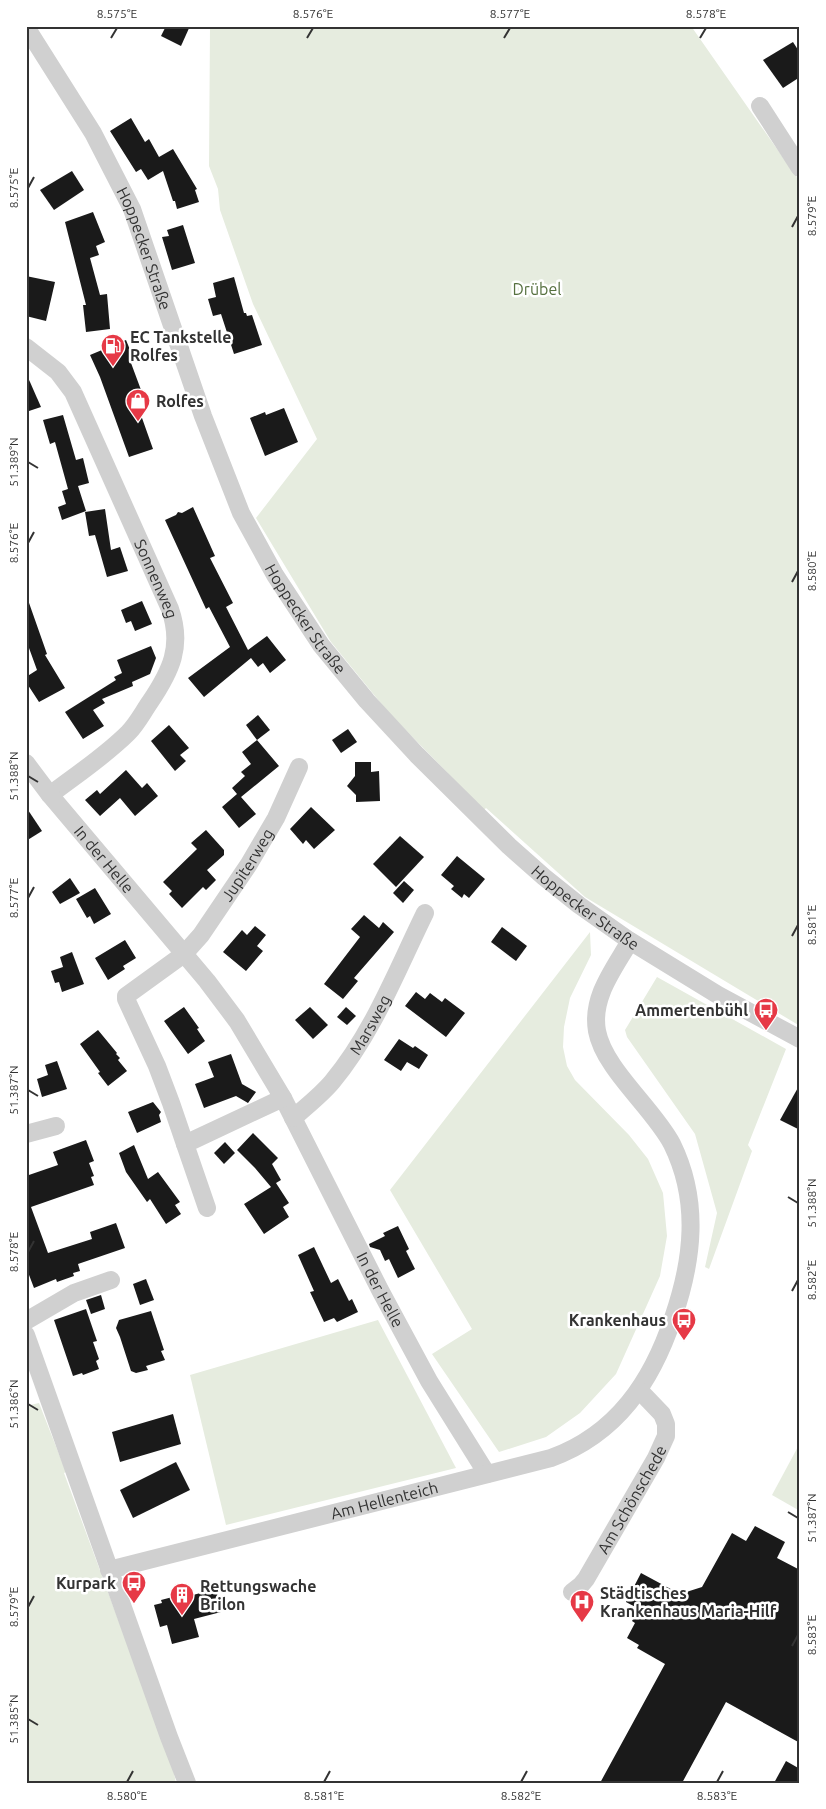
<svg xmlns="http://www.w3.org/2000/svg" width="826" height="1809" viewBox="0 0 826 1809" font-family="Ubuntu,sans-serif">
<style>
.green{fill:#e6ecdf}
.building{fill:#1a1a1a}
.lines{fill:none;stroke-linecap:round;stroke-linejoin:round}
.minor{stroke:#d0d0d0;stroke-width:18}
.ticks{fill:none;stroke:#333;stroke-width:2}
.labels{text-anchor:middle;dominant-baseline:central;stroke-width:5;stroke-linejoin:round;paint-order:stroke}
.street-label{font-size:16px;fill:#333;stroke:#fff}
.park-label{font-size:16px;fill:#56703f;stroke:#fff}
.poi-label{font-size:16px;font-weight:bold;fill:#333;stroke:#fff;text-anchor:start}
.neatline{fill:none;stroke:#333;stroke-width:2}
.ticks-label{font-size:12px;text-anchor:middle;fill:#333}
</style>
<rect width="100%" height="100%" fill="#fff"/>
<g class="green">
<path d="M210,26H691L800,182V1026L585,897L486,808L484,810L388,712L331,642L256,518L317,439L253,304L220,210L218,189L209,166Z"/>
<path d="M590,932L591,955L570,998L564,1027L563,1047L567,1066L575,1080L629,1135L648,1159L663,1193L667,1236L660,1276L616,1374L580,1413L546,1437L499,1452L432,1354L472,1329L390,1190Z"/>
<path d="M657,977L786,1049L748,1145L752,1151L709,1269L705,1267L717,1213L695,1134L627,1037L625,1030Z"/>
<path d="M378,1320L456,1468L226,1525L190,1375Z"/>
<path d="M39,1403L66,1472L64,1473L173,1768L176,1783H26V1406Z"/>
<path d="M800,1443V1511L772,1495Z"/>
</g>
<g class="building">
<path d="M166,26H190L181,46L161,36Z"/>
<path d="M793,42L800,53V77L783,88L763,60Z"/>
<path d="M131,118L145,142L149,139L159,157L173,149L197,189L195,190L199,202L177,209L175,201H173L163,171L148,180L141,169L136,172L110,131Z"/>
<path d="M72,171L84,190L54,210L40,190Z"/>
<path d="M93,212L105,242L96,246L99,255L90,258L100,295L107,294L110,329L86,332L83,305H86L65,222Z"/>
<path d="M183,225L195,263L172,270L162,237L169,236L167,230Z"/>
<path d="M26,276L55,282L46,321L26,316Z"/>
<path d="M234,277L244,313H246L247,316L252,315L262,345L234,354L221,314L213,316L208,299L216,297L213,283Z"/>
<path d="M126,340L135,362L131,363L144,398L136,401L153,449L129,457L100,377L90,355Z"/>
<path d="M26,373L41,407L26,412Z"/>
<path d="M284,408L298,442L265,456L250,418L265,412L266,415Z"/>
<path d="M63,415L76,460L83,458L89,483L78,486L86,511L62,520L58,507L66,504L62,491L68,489L55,442L50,444L43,420Z"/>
<path d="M193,507L215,556L210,558L233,603L226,607L248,650L267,636L286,660L270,673L263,663L258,667L251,658L204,697L188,678L230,647L209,607L206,609L165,520L176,515L178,512L182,513Z"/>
<path d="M105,509L111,550L120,547L128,571L107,577L95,535L89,536L85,512Z"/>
<path d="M26,600H28L47,654L45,655L65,688L39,702L26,682V677L37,670L29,648L26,649Z"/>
<path d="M142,601L152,624L135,631L131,621L126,623L121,610Z"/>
<path d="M151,646L156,658L150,674L132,682L133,686L102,699L105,703L93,710L104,726L83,739L65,712L116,680L114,677L122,673L117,660Z"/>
<path d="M258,715L270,730L257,740L246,725Z"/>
<path d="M169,725L189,748L180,755L186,761L175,771L151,741Z"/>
<path d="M348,729L357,742L341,753L332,740Z"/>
<path d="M257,740L279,766L241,797L256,814L239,828L222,807L237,794L232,788L245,776L241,772L251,764L242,752Z"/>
<path d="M355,762H371V772L379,771L380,801L356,802V795L347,786L355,776Z"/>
<path d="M126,770L142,788L147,783L158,796L135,816L120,798L100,816L85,800L97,790L100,794Z"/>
<path d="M26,807L42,831L26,841Z"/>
<path d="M311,807L335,830L314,849L306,840L303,844L290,829Z"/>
<path d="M206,830L224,850V855L207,870L216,880L206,890L203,887L182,908L169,894L172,891L163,882L197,849L191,843Z"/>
<path d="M400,836L424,857L396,887L373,864Z"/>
<path d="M457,856L485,879L469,898L464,894L462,898L451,889L454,886L441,875Z"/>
<path d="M70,878L80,893L60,904L52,892Z"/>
<path d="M404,881L414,890L403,903L393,893Z"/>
<path d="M95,888L111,914L94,924L90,916L87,918L76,899Z"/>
<path d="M364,915L379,928L383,922L394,932L354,978L358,981L343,999L324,984L360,937L351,929Z"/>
<path d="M255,926L266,935L257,946L263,951L246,971L223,952L242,930L247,935Z"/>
<path d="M502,927L527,946L516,961L491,942Z"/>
<path d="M125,940L136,958L123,966L125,969L108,980L95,958Z"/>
<path d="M72,952L84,984L62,992L59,982L55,983L51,971L63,967L60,957Z"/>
<path d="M416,992L425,999L430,993L442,1002L445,998L465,1013L446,1037L405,1006Z"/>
<path d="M184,1007L199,1028L197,1029L205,1041L188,1054L164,1021Z"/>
<path d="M310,1007L328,1025L313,1039L295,1020Z"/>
<path d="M346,1007L356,1016L347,1025L337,1017Z"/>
<path d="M98,1030L117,1053L116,1054L120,1058L118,1060L127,1071L108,1086L98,1073L100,1072L80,1044Z"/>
<path d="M399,1039L413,1048L415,1046L428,1055L419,1069L407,1062L401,1071L384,1060Z"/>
<path d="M231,1054L242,1084L256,1092L248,1103L236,1096L204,1108L195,1084L214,1077L208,1062Z"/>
<path d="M57,1061L67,1089L42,1097L37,1079L48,1075L45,1065Z"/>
<path d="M800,1084V1130L780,1120Z"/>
<path d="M153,1102L161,1112L159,1115L161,1122L137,1133L128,1112Z"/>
<path d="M253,1133L278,1158L272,1164L281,1180L276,1183L289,1203L283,1207L289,1217L264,1234L244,1204L271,1187L255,1168L237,1150Z"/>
<path d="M86,1140L94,1161L89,1163L94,1176L91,1177L94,1185L31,1207L48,1253L92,1239L90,1232L116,1223L125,1248L78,1264L80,1271L73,1273L74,1276L57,1282L56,1279L34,1288L26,1267V1176L58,1165L53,1152Z"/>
<path d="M225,1142L235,1153L224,1164L214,1153Z"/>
<path d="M134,1145L148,1179L158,1172L180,1202L175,1205L181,1214L166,1224L150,1199L147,1202L126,1172L119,1153Z"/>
<path d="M398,1226L409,1249L406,1251L415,1269L398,1278L389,1259L385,1261L380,1250L370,1247L369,1244L385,1236L383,1233Z"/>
<path d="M314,1247L331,1283L338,1279L349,1301L352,1299L358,1312L337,1322L334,1318L324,1322L310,1292L314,1291L298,1255Z"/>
<path d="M146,1279L154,1300L140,1305L133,1284Z"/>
<path d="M101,1295L105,1309L91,1314L86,1300Z"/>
<path d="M86,1309L97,1341L93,1342L99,1359L96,1361L99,1369L83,1375L82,1373L73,1376L54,1320Z"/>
<path d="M151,1311L164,1350L161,1351L165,1360L146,1366L148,1370L136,1373L131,1371L120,1337L116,1328L119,1320Z"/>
<path d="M173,1414L181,1444L120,1462L112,1432Z"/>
<path d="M176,1462L190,1490L133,1518L120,1490Z"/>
<path d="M755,1526L785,1542L777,1558L800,1570V1743L726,1702L682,1783H600L665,1664L637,1648L639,1645L627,1638L635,1623L632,1621L639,1609L626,1602L641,1573L680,1594L702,1587L732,1533L746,1541Z"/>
<path d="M216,1589L221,1612L194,1619L199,1637L172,1644L167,1625L160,1627L154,1605L162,1603L161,1600L188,1593L189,1596Z"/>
<path d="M786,1761L800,1769V1783H774Z"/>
</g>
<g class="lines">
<g class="minor">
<path id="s1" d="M26,27L93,133L132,209L203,416L241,513L275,575L321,645L367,701L417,755L509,846L544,877L579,905L630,941L718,995L800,1039"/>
<path d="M760,106L800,168"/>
<path id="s2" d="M26,347L58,372L73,392L170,609C183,646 171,671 150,702C143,712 137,724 128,733C105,756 76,775 50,795"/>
<path id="s3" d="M26,763L50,795L207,981L237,1021L283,1098L380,1290L429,1381L487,1474"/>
<path id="s4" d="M293,1118C306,1107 321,1095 332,1082C373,1033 397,970 425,913"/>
<path d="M26,1134L56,1126"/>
<path id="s5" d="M185,1144L171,1103L157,1066L126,999V996L184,954L201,935L249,864L276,818L299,767"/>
<path d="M207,1208L185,1144L283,1098"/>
<path d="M26,1321L74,1293L111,1280"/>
<path d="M26,1335L169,1737L187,1783"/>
<path id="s6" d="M109,1570L551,1458C617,1434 652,1381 673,1318C693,1260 700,1201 672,1144C653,1108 604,1069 597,1031C591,997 614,969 630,941"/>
<path id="s7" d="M572,1592L581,1585L586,1579L656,1458L666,1436V1424L662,1414L639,1390"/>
</g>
</g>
<path class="ticks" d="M111,38L117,28M307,38L313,28M504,38L510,28M700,38L706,28M28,188L34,177M792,227L798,216M28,462L38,468M28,543L34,532M792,582L798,571M28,776L38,782M28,898L34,887M792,936L798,925M28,1090L38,1096M788,1197L798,1203M28,1252L34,1241M792,1291L798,1280M28,1404L38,1410M788,1512L798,1518M28,1607L34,1596M792,1646L798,1635M28,1719L38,1725M127,1782L133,1771M324,1782L330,1771M521,1782L527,1771M717,1782L723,1771"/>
<defs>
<symbol id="fuel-pin" viewBox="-11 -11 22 30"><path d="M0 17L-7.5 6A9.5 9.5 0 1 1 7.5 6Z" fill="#e63946" stroke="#fff"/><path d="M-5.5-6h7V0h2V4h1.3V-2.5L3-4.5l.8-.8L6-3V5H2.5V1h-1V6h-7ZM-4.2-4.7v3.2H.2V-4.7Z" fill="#fff"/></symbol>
<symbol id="shop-pin" viewBox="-11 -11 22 30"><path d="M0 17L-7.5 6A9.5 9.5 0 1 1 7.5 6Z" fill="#e63946" stroke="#fff"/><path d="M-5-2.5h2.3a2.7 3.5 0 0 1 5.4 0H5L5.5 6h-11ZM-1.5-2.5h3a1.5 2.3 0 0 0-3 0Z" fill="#fff"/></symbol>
<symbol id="bus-pin" viewBox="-11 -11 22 30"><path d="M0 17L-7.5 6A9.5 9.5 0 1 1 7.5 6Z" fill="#e63946" stroke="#fff"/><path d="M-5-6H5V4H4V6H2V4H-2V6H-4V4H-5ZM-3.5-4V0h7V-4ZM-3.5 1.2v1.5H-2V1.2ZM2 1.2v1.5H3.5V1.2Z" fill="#fff"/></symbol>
<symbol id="building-pin" viewBox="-11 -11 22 30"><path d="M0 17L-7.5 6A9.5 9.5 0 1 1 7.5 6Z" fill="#e63946" stroke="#fff"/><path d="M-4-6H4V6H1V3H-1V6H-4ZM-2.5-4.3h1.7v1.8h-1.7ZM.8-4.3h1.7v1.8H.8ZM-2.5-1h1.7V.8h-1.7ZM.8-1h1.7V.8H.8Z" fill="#fff"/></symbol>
<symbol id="hospital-pin" viewBox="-11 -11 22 30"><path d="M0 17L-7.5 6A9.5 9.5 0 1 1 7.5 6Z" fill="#e63946" stroke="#fff"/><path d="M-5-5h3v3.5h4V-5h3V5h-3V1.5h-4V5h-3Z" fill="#fff"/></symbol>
</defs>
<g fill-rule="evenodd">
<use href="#fuel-pin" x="99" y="332" width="28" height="38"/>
<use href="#shop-pin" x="124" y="387" width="28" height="38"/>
<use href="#bus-pin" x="752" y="996" width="28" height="38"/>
<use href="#bus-pin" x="670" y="1306" width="28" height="38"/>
<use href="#bus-pin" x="120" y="1569" width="28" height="38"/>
<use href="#building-pin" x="168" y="1581" width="28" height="38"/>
<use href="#hospital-pin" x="568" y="1588" width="28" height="38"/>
</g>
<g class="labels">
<g class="street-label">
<text stroke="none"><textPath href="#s1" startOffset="252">Hoppecker Straße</textPath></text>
<text stroke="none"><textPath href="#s2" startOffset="270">Sonnenweg</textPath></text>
<text stroke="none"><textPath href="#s1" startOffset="658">Hoppecker Straße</textPath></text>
<text stroke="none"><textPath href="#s3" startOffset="124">In der Helle</textPath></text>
<text stroke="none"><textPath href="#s5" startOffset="341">Jupiterweg</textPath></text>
<text stroke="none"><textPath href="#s1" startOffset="1062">Hoppecker Straße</textPath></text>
<text stroke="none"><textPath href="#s4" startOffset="122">Marsweg</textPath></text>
<text stroke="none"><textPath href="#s3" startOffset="638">In der Helle</textPath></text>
<text stroke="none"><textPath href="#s7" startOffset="111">Am Schönschede</textPath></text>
<text stroke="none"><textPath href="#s6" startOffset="284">Am Hellenteich</textPath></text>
</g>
<g class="park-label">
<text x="537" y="289">Drübel</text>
</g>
<g class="poi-label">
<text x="130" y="337">EC Tankstelle<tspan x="130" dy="18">Rolfes</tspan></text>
<text x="156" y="401">Rolfes</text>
<text x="748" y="1010" text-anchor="end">Ammertenbühl</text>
<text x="666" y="1320" text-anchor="end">Krankenhaus</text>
<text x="116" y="1583" text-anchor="end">Kurpark</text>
<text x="200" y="1586">Rettungswache<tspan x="200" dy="18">Brilon</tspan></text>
<text x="600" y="1593">Städtisches<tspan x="600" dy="18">Krankenhaus Maria-Hilf</tspan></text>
</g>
</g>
<rect width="826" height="1809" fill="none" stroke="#ffffff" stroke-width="55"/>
<rect x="28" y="28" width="770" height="1754" class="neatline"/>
<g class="ticks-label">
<text x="117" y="18">8.575°E</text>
<text x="313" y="18">8.576°E</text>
<text x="510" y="18">8.577°E</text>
<text x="706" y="18">8.578°E</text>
<text transform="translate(14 188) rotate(-90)" y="4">8.575°E</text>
<text transform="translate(812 216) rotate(-90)" y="4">8.579°E</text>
<text transform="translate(14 462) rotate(-90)" y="4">51.389°N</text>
<text transform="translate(14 543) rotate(-90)" y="4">8.576°E</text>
<text transform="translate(812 571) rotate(-90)" y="4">8.580°E</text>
<text transform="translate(14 776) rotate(-90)" y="4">51.388°N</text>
<text transform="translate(14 898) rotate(-90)" y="4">8.577°E</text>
<text transform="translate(812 925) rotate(-90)" y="4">8.581°E</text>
<text transform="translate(14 1090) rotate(-90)" y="4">51.387°N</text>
<text transform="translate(812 1203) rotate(-90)" y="4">51.388°N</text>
<text transform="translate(14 1252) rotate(-90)" y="4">8.578°E</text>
<text transform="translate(812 1280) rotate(-90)" y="4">8.582°E</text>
<text transform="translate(14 1404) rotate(-90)" y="4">51.386°N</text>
<text transform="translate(812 1518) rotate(-90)" y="4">51.387°N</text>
<text transform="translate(14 1607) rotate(-90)" y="4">8.579°E</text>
<text transform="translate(812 1635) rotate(-90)" y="4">8.583°E</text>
<text transform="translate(14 1719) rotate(-90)" y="4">51.385°N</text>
<text x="127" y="1800">8.580°E</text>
<text x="324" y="1800">8.581°E</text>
<text x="521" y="1800">8.582°E</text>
<text x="717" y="1800">8.583°E</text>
</g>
</svg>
